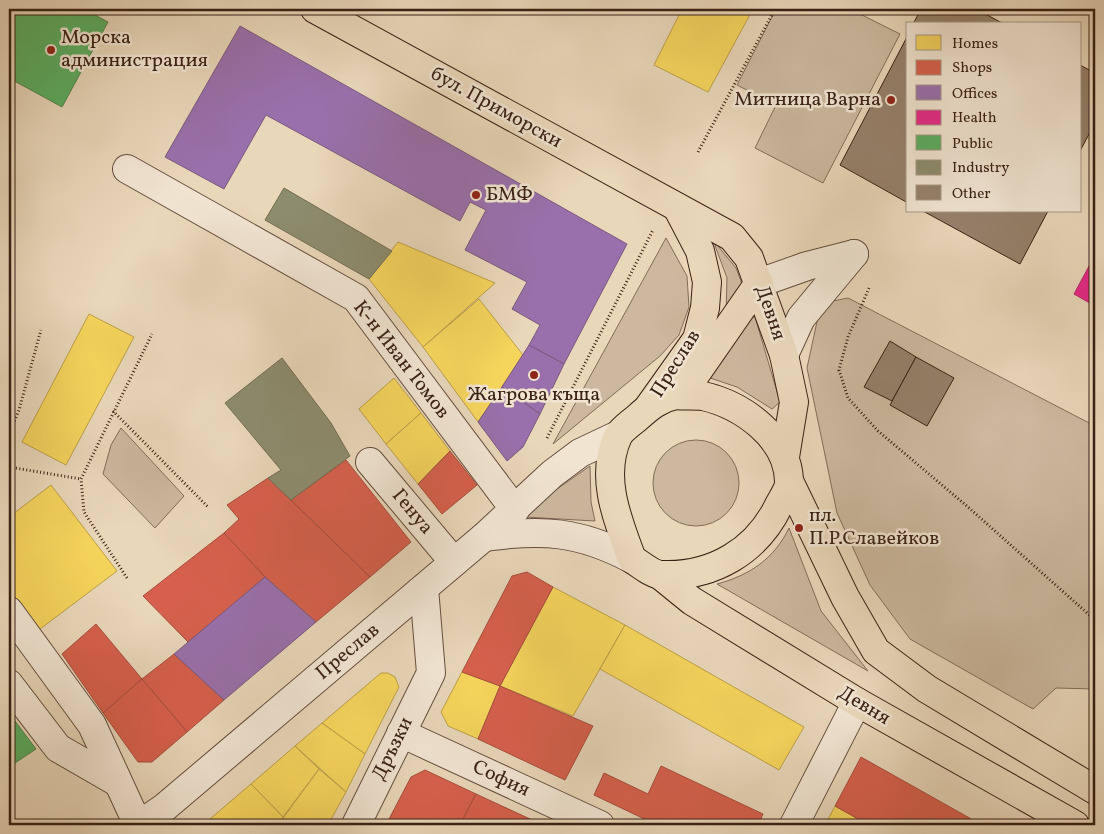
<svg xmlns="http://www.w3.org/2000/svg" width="1104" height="834" viewBox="0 0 1104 834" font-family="Vollkorn,serif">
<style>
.green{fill:#cbb89e;stroke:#826c59}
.homes{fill:#f6d55c;stroke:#bd9f46}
.shops{fill:#d6604d;stroke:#a74d3c}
.offices{fill:#9970ab;stroke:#7c587e}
.health{fill:#e7298a;stroke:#b32767}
.public{fill:#5aae61;stroke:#50844a}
.industry{fill:#8c8c6e;stroke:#736c53}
.building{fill:#95806a;stroke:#392114}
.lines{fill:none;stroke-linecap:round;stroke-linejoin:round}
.minor-casing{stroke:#654e3e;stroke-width:30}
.major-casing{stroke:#392114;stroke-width:30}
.path{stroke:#392114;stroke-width:3;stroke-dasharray:1 2.5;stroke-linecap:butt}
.minor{stroke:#f1e5d2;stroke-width:28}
.major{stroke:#e9d7ba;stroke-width:28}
.poi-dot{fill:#8f2418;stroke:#f1e5d2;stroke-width:2}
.labels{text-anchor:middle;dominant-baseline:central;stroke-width:5;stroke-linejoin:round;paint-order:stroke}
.poi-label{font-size:20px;fill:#392114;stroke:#f1e5d2;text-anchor:start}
.street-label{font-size:20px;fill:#392114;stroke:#f1e5d2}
</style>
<rect width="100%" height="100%" fill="#e9d7ba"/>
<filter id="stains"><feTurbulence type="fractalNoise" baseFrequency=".004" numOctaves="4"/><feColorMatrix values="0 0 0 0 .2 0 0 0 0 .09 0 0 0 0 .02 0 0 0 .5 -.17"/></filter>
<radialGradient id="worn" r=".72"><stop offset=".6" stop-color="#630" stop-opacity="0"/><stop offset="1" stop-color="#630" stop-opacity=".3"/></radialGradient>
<g class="green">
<path d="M776,9H850L900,34L823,183L755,148L776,105L737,85Z"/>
<path d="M666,238L687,276L689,307L679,335L660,356L553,444Z"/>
<path d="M713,240L736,268L744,289L726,316L727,278Z"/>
<path d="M848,298L1095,426V689L1056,688L1033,709L910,639L870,585L837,513L807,368L818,317L833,301Z"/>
<path d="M749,317H755L780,402L772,409L737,387L710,378Z"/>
<path d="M121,428L184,496L155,528L103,474L111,445Z"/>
<circle cx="696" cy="483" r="43"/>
<path d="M590,466L591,502L595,521L525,517L544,498Z"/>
<path d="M789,528L821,611L868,671L717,584C750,575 774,559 789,528Z"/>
</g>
<g class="homes">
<path d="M682,9H753L708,92L654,65Z"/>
<path d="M398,242L495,283L423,347L369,279Z"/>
<path d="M479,299L523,355L478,422L423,347Z"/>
<path d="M89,314L134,337L66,465L22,442Z"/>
<path d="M394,378L421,413L386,444L359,409Z"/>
<path d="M421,413L450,451L418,484L386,444Z"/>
<path d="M51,485L117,571L40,629L9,589V517Z"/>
<path d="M553,587L625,625L573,716L500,686Z"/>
<path d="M625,625L804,727L779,770L600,669Z"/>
<path d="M462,672L500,686L478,739L448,726L441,712Z"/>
<path d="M381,673H388L395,677L399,687L365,754L322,723Z"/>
<path d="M322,723L365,754L346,792L295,746Z"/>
<path d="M295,746L319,769L283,817L251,784Z"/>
<path d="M319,769L346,792L328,825H278Z"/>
<path d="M251,784L283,817L278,825H203Z"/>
<path d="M835,806L869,825H825Z"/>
</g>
<g class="shops">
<path d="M450,451L477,485L442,514L418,484Z"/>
<path d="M346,460L411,542L370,577L291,500Z"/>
<path d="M268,478L370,577L316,622L265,577L224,533L239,519L227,505Z"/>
<path d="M224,533L265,577L188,642L143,596Z"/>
<path d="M527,572L553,587L500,686L462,672L512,576Z"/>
<path d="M96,624L142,679L103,713L62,654Z"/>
<path d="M174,654L224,700L187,732L142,679Z"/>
<path d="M142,679L187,732L152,762H138L103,713Z"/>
<path d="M500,686L593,726L565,780L478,739Z"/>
<path d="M861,757L982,825H878L872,822L869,825L835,806Z"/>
<path d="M661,766L763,814L758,825H657L594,795L604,773L648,794Z"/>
<path d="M425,770L476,794L460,825H396L388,821L411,777Z"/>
<path d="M476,794L543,825H460Z"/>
</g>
<g class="offices">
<path d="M240,26L627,244L564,364L529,345L540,325L512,309L527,282L465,250L486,210L470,202L460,221L266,115L224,189L165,157Z"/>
<path d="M529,345L564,364L540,414L502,387Z"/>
<path d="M502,387L540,414L523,447L507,461L478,422Z"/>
<path d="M265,577L316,622L224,700L174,654Z"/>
</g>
<path class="health" d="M1095,255V306L1074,294Z"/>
<g class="public">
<path d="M9,9H84L108,22L62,107L9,78Z"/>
<path d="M9,713L36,749L9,767Z"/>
</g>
<g class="industry">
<path d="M284,188L392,251L369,279L265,220Z"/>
<path d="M282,358L331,423L350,456L291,500L268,478L281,470L225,403Z"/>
</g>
<g class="building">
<path d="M921,9H976L1004,24H913Z"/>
<path d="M908,35V203L840,165Z"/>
<path d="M1080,65L1095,73V123L1080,151Z"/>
<path d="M923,211H1048L1020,264Z"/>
<path d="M890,341L916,357L892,401L864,387Z"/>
<path d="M916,357L954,378L927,426L890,405Z"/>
</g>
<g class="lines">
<defs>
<g id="minor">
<path d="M127,169L356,298L515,510"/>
<path d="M759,283L807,266L854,254"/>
<path d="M784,355L801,318L854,254"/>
<path d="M370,462L454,562"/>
<path d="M484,537C543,529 579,531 632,559"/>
<path d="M9,611L92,725L138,825"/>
<path d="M9,684L58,748L117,782"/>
<path d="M401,733L600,825"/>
<path d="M139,825L165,807L484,537L552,474L580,453L618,435"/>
<path d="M356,825L431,673L424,588"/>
<path d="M794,825L857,702"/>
</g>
<g id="major">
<path d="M315,9L732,237L749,258L784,355L794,402L785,457"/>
<path d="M693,378L759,283"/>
<path d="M676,395C685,396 694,395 703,396C742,405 788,437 789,481C790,488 782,499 779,505C757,551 713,577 662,575C653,575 640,564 632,559C618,521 599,477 618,436C621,430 631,423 637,418C649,407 660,398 676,395Z"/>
<path d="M648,408L697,339L705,308L707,282L700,251L677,207"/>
<path d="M790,483L845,597L876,651L927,689L1095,790"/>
<path d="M660,575L692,601L857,702L1075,825"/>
</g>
</defs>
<use href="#minor" class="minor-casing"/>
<use href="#major" class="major-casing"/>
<g class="path">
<path d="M698,152L775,9"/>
<path d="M869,288L848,337L839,370L848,398L878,431L968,507L1095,620"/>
<path d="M113,411L208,507"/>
<path d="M9,434L19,410L41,330"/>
<path d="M547,438L653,230"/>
<path d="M9,467L81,479"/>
<path d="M127,578L84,512L81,479L152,334"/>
</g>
<use href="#minor" class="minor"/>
<use href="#major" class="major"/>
</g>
<g class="poi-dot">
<circle cx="51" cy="50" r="5"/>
<circle cx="891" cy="100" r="5"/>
<circle cx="476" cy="195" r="5"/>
<circle cx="534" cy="375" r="5"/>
<circle cx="799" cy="528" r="5"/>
</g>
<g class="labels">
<g class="poi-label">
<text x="61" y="38">Морска<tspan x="61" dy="23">администрация</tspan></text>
<text x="881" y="100" text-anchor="end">Митница Варна</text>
<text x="486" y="195">БМФ</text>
<text x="534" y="395" text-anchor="middle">Жагрова къща</text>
<text x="809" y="516">пл.<tspan x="809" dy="23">П.Р.Славeйков</tspan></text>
</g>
<g class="street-label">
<text transform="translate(496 108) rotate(29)">бул. Приморски</text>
<text transform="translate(770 313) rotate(71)">Девня</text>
<text transform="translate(401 360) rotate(52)">К-н Иван Томов</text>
<text transform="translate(676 364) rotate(-58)">Преслав</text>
<text transform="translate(412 512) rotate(50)">Генуа</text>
<text transform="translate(348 652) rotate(-40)">Преслав</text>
<text transform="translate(864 706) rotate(31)">Девня</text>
<text transform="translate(393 749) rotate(-64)">Дръзки</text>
<text transform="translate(501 779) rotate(25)">София</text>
</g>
</g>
<rect width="1104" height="834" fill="none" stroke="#e9d7ba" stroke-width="30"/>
<rect x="10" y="10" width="1084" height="814" fill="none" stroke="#392114" stroke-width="2.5"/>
<rect x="15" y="15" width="1074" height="804" fill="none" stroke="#392114"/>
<rect x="906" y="22" width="175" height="190" fill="#f1e5d2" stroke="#a79786"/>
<rect x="916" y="35" width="25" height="15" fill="#f6d55c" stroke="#a79786"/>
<text x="952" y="48" font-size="15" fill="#392114">Homes</text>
<rect x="916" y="60" width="25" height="15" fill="#d6604d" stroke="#a79786"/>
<text x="952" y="72" font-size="15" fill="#392114">Shops</text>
<rect x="916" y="85" width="25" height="15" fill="#9970ab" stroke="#a79786"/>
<text x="952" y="98" font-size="15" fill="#392114">Offices</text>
<rect x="916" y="110" width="25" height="15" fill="#e7298a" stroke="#a79786"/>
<text x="952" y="122" font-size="15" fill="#392114">Health</text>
<rect x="916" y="135" width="25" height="15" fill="#5aae61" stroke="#a79786"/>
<text x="952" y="148" font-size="15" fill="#392114">Public</text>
<rect x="916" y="160" width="25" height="15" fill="#8c8c6e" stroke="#a79786"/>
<text x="952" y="172" font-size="15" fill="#392114">Industry</text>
<rect x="916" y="185" width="25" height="15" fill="#95806a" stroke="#a79786"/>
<text x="952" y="198" font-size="15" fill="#392114">Other</text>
<rect width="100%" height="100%" filter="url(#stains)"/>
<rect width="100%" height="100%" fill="url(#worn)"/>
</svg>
